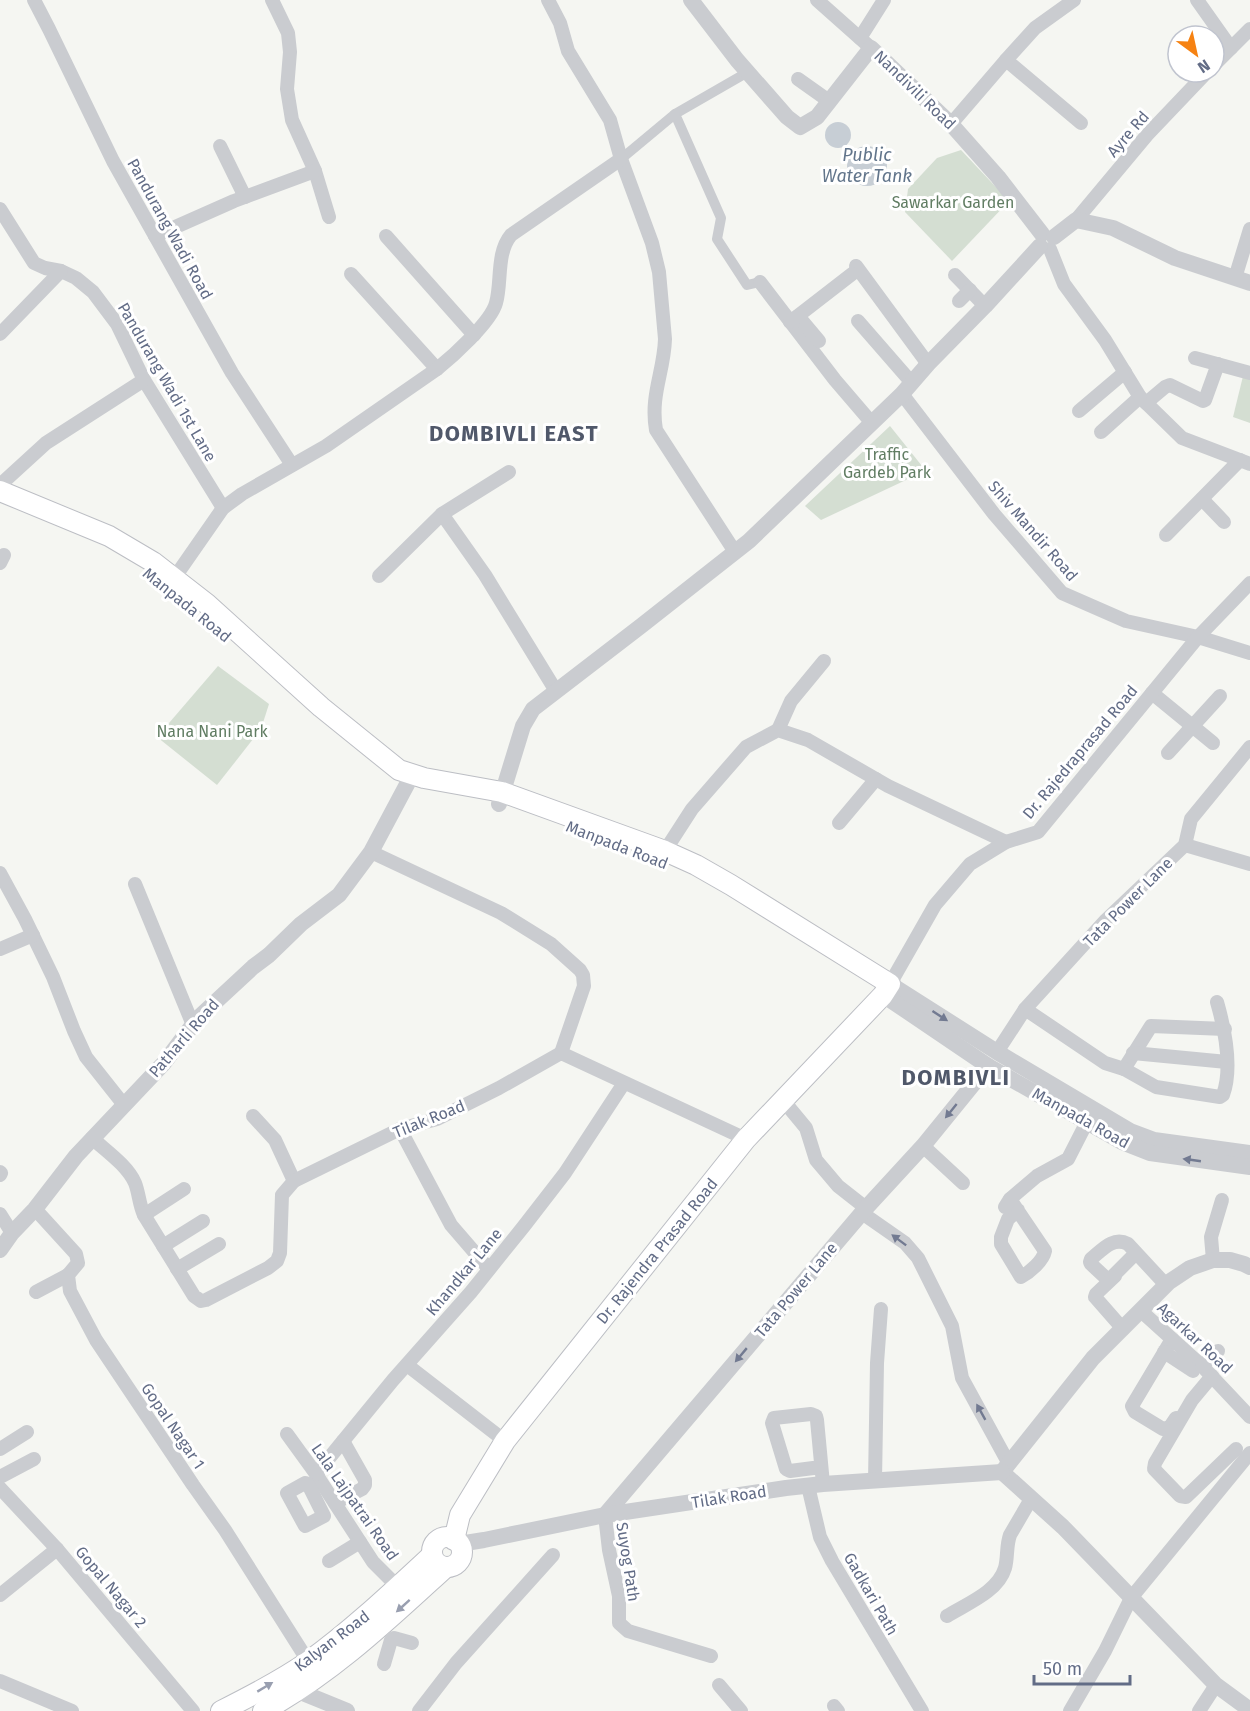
<svg xmlns="http://www.w3.org/2000/svg" width="1250" height="1711" viewBox="0 0 1250 1711" font-family="'Fira Sans',sans-serif">
<style>
.green{fill:#d4ded2}
.water{fill:#c7ced5}
.lines{fill:none;stroke-linecap:round;stroke-linejoin:round}
.secondary-casing{stroke:#bcbec4;stroke-width:22}
.pedestrian{stroke:#caccd0;stroke-width:10}
.minor{stroke:#caccd0;stroke-width:14}
.tertiary{stroke:#caccd0;stroke-width:16}
.secondary{stroke:#fff;stroke-width:20}
.oneway{fill:#727a91}
.oneway2{fill:#999fb0}
.labels{text-anchor:middle;dominant-baseline:central;stroke-width:6;stroke-linejoin:round;paint-order:stroke}
.street-label{font-size:16px;fill:#626c86;stroke:#fff}
.park-label{font-size:16px;fill:#617d63;stroke:#fff}
.water-label{font-size:18px;font-style:italic;fill:#62758b;stroke:#fff}
.district-label{font-size:22px;font-weight:bold;letter-spacing:1.5px;fill:#50586a;stroke:#fff}
</style>
<rect width="100%" height="100%" fill="#f5f6f2"/>
<g class="green">
<path d="M961,150L1009,201L952,261L905,212L908,189L937,158Z"/>
<path d="M1245,368H1250V423L1233,417Z"/>
<path d="M890,426L922,466L906,480L821,520L805,506Z"/>
<path d="M218,666L269,704L261,729L217,785L157,737Z"/>
</g>
<g class="water">
<circle cx="838" cy="135" r="13"/>
<circle cx="867" cy="166" r="20"/>
</g>
<g class="lines">
<defs>
<g id="secondary">
<path d="M0,491L109,536L153,562L207,604L321,707L399,770L424,778L502,792L665,851L696,865L731,885L890,984L883,995L746,1139L505,1441L460,1515L454,1540"/>
<circle cx="447" cy="1552" r="15"/>
<path d="M221,1711C251,1696 282,1680 309,1661C353,1629 392,1592 432,1555"/>
<path d="M263,1711C332,1674 389,1619 446,1567"/>
</g>
</defs>
<use href="#secondary" class="secondary-casing"/>
<g class="pedestrian">
<path d="M748,72L675,114L721,218L717,239L747,285L760,282"/>
<path d="M621,159L675,114"/>
</g>
<g class="minor">
<path d="M34,0L49,29L113,161L232,373L292,465"/>
<path d="M272,0L288,33L290,52L287,89L292,120L315,171L329,217"/>
<path d="M548,0L560,23L568,51L610,120L621,159L652,243L659,272L665,339C664,372 650,395 656,430L735,552"/>
<path d="M817,0L871,48"/>
<path d="M1197,0L1231,48"/>
<path d="M860,38L884,0"/>
<path d="M1006,60L1081,123"/>
<path d="M1214,65L1250,29"/>
<path d="M798,79L829,101"/>
<path d="M951,124L1006,60L1035,28L1074,0"/>
<path d="M220,146L245,197"/>
<path d="M0,209L34,263L45,268L61,271L76,278L93,292L117,324L144,380L223,508"/>
<path d="M1076,220L1147,135L1207,72"/>
<path d="M155,236L234,201L315,171"/>
<path d="M386,236L474,335"/>
<path d="M1050,249L1064,284L1105,340L1140,397L1182,438L1250,464"/>
<path d="M856,266L928,364"/>
<path d="M351,274L437,369"/>
<path d="M955,275L985,306"/>
<path d="M1235,278L1250,229"/>
<path d="M760,282L835,380L871,422"/>
<path d="M959,301L970,290"/>
<path d="M798,316L819,341"/>
<path d="M858,321L912,383"/>
<path d="M790,322L852,274"/>
<path d="M0,334L61,271"/>
<path d="M1195,358L1250,373"/>
<path d="M902,394L994,514L1062,593L1126,621L1198,637L1250,653"/>
<path d="M1146,403L1165,387L1170,385L1203,401L1205,400L1218,364"/>
<path d="M1079,411L1125,372"/>
<path d="M1101,432L1140,397"/>
<path d="M0,485L46,443L144,380"/>
<path d="M1202,499L1224,522"/>
<path d="M442,514L509,472"/>
<path d="M1166,535L1240,460"/>
<path d="M0,563L4,555"/>
<path d="M379,576L442,514L485,575L556,691"/>
<path d="M168,587L223,508L242,494L326,446L437,369C452,357 491,322 496,303C502,282 496,253 511,235L621,159"/>
<path d="M1152,693L1213,743"/>
<path d="M778,730L791,701L824,661"/>
<path d="M1168,753L1220,696"/>
<path d="M839,823L876,779"/>
<path d="M1185,845L1250,864"/>
<path d="M371,852L501,913L551,944L580,970L583,975L584,986L561,1053"/>
<path d="M661,857L692,809L746,747L778,730L808,740L888,786L1006,842"/>
<path d="M0,873L25,919L53,977L74,1031L86,1057L124,1105"/>
<path d="M135,884L193,1025"/>
<path d="M0,949L33,935"/>
<path d="M890,984L935,905L970,864L1006,842L1038,832L1198,637L1250,583"/>
<path d="M1025,1009L1105,1063L1124,1069L1151,1026L1225,1029"/>
<path d="M997,1052L1025,1009L1106,920L1185,845L1191,819L1250,747"/>
<path d="M1133,1053L1227,1062"/>
<path d="M1124,1069L1156,1087L1220,1097L1223,1095C1233,1067 1225,1030 1217,1002"/>
<path d="M782,1099L806,1128L816,1160L838,1186L866,1208"/>
<path d="M253,1116L275,1140L294,1181"/>
<path d="M400,1129L451,1225L489,1269"/>
<path d="M92,1138C106,1151 127,1165 135,1183C139,1193 139,1204 144,1215L194,1296L201,1301L206,1300L268,1268L277,1261L280,1253L282,1195L294,1181L400,1129L437,1119L499,1088L561,1053L746,1139"/>
<path d="M923,1146L963,1183"/>
<path d="M0,1172L1,1173L0,1175"/>
<path d="M1010,1199L1045,1251C1043,1261 1030,1272 1021,1277L1001,1244V1237L1008,1219L1018,1210"/>
<path d="M1005,1207L1010,1199L1037,1176L1068,1159L1091,1114"/>
<path d="M35,1209L76,1254L78,1263L68,1275L70,1291L96,1340L193,1485L225,1530L308,1661"/>
<path d="M862,1213L905,1243L918,1258L952,1326L962,1378L1009,1464"/>
<path d="M0,1214L12,1233"/>
<path d="M144,1215L184,1189"/>
<path d="M163,1246L203,1221"/>
<path d="M1136,1253L1110,1279H1107L1091,1264L1090,1262L1091,1259C1102,1250 1113,1236 1128,1244L1166,1285"/>
<path d="M1213,1260L1211,1237L1222,1200"/>
<path d="M177,1269L219,1244"/>
<path d="M1115,1276L1096,1294L1095,1297L1123,1329"/>
<path d="M36,1292L68,1275"/>
<path d="M1141,1311L1202,1366L1250,1417"/>
<path d="M1172,1339L1132,1406L1135,1412L1163,1429L1170,1427L1176,1418"/>
<path d="M1164,1352L1193,1371"/>
<path d="M407,1365L505,1441"/>
<path d="M1202,1366L1218,1351"/>
<path d="M1212,1376L1192,1400L1155,1463L1154,1469L1180,1496L1186,1497L1236,1449"/>
<path d="M287,1434L316,1474L373,1562L398,1587"/>
<path d="M0,1449L27,1432"/>
<path d="M821,1467L790,1471L786,1469L772,1423L774,1418L811,1414L816,1416L817,1420L823,1484"/>
<path d="M316,1474L393,1380L471,1292L524,1226L565,1173L624,1083"/>
<path d="M0,1477L34,1459"/>
<path d="M875,1481L877,1363L881,1309"/>
<path d="M305,1483L308,1484L324,1516L305,1526L287,1493Z"/>
<path d="M808,1486L820,1537L832,1561L922,1711"/>
<path d="M0,1488L57,1549L193,1711"/>
<path d="M335,1503L362,1489L365,1485V1480L343,1441"/>
<path d="M605,1515L609,1550L619,1596V1623L628,1631L711,1656"/>
<path d="M329,1561L360,1542"/>
<path d="M0,1595L57,1549"/>
<path d="M947,1616C966,1604 998,1592 1005,1568C1008,1557 1006,1546 1010,1535L1031,1499"/>
<path d="M384,1664L391,1640L394,1638L412,1643"/>
<path d="M0,1681L72,1711"/>
<path d="M719,1685L741,1711"/>
<path d="M834,1706L838,1711"/>
<path d="M419,1711L456,1663L553,1555"/>
<path d="M1070,1711L1105,1651L1131,1598L1250,1453"/>
<path d="M1199,1711L1216,1685"/>
</g>
<g class="tertiary">
<path d="M691,0L737,60L787,117L800,127L817,117L871,48L951,124L998,177L1042,234"/>
<path d="M1054,237L1076,220L1113,228L1175,258L1250,283"/>
<path d="M499,804L523,726L533,709L641,626L749,541L902,394L928,364L985,306L1040,246"/>
<path d="M890,984L997,1052L1130,1131L1154,1140L1250,1153"/>
<path d="M883,995L988,1066L1122,1142L1150,1153L1250,1167"/>
<path d="M0,1250L12,1233L35,1209L76,1156L164,1063L198,1018L253,967L269,955L301,924L339,895L371,852L412,775"/>
<path d="M1002,1472L1063,1527L1216,1685L1250,1710"/>
<path d="M1002,1472L1093,1358L1169,1282L1190,1268L1213,1260H1230L1244,1264L1250,1267"/>
<path d="M605,1515L866,1208L923,1146L988,1066"/>
<path d="M459,1544L484,1540L605,1515L786,1488L823,1484L1002,1472"/>
<path d="M298,1691L347,1711"/>
</g>
<use href="#secondary" class="secondary"/>
</g>
<defs><path id="oneway-solid" d="M-6-.8H1V-3.2L6.5 0L1 3.2V.8H-6Z" transform="scale(1.5)"/></defs>
<g class="oneway">
<use href="#oneway-solid" transform="translate(940 1016) rotate(33)"/>
<use href="#oneway-solid" transform="translate(951 1111) rotate(129)"/>
<use href="#oneway-solid" transform="translate(1192 1160) rotate(-172)"/>
<use href="#oneway-solid" transform="translate(899 1240) rotate(-143)"/>
<use href="#oneway-solid" transform="translate(741 1355) rotate(130)"/>
<use href="#oneway-solid" transform="translate(981 1412) rotate(-119)"/>
</g>
<g class="oneway2">
<use href="#oneway-solid" transform="translate(403 1606) rotate(138)"/>
<use href="#oneway-solid" transform="translate(265 1687) rotate(-31)"/>
</g>
<g class="labels">
<g class="street-label">
<text transform="translate(915 90) rotate(44)">Nandivili Road</text>
<text transform="translate(1128 134) rotate(-49)">Ayre Rd</text>
<text transform="translate(170 229) rotate(61)">Pandurang Wadi Road</text>
<text transform="translate(167 382) rotate(60)">Pandurang Wadi 1st Lane</text>
<text transform="translate(1033 531) rotate(49)">Shiv Mandir Road</text>
<text transform="translate(187 605) rotate(39)">Manpada Road</text>
<text transform="translate(1080 752) rotate(-50)">Dr. Rajedraprasad Road</text>
<text transform="translate(617 845) rotate(21)">Manpada Road</text>
<text transform="translate(1128 902) rotate(-45)">Tata Power Lane</text>
<text transform="translate(184 1038) rotate(-49)">Patharli Road</text>
<text transform="translate(1081 1118) rotate(29)">Manpada Road</text>
<text transform="translate(429 1119) rotate(-22)">Tilak Road</text>
<text transform="translate(657 1251) rotate(-51)">Dr. Rajendra Prasad Road</text>
<text transform="translate(464 1272) rotate(-50)">Khandkar Lane</text>
<text transform="translate(796 1290) rotate(-50)">Tata Power Lane</text>
<text transform="translate(1195 1338) rotate(43)">Agarkar Road</text>
<text transform="translate(173 1426) rotate(56)">Gopal Nagar 1</text>
<text transform="translate(729 1497) rotate(-9)">Tilak Road</text>
<text transform="translate(355 1502) rotate(55)">Lala Lajpatrai Road</text>
<text transform="translate(628 1562) rotate(81)">Suyog Path</text>
<text transform="translate(111 1587) rotate(50)">Gopal Nagar 2</text>
<text transform="translate(871 1594) rotate(60)">Gadkari Path</text>
<text transform="translate(332 1641) rotate(-37)">Kalyan Road</text>
</g>
<g class="park-label">
<text x="953" y="202">Sawarkar Garden</text>
<text x="887" y="454">Traffic<tspan x="887" dy="18">Gardeb Park</tspan></text>
<text x="212" y="731">Nana Nani Park</text>
</g>
<g class="water-label">
<text x="867" y="155">Public<tspan x="867" dy="21">Water Tank</tspan></text>
</g>
<g class="district-label">
<text x="514" y="433">DOMBIVLI EAST</text>
<text x="956" y="1077">DOMBIVLI</text>
</g>
</g>
<g transform="translate(1196 54) rotate(147)"><circle r="28" fill="#ffffff" stroke="#c0c4cf" stroke-width="1.5"/>
<path d="M0-4.5L10 22L0 15L-10 22Z" fill="#f68212"/>
<text y="-9" font-size="16" font-weight="bold" text-anchor="middle" fill="#626c86">N</text>
</g>
<path d="M1034 1675v9h96v-9" fill="none" stroke="#626c86" stroke-width="3"/>
<text x="1043" y="1675" font-size="18" fill="#626c86" stroke="#ffffff" stroke-width="4.5" paint-order="stroke">50 m</text>
</svg>
